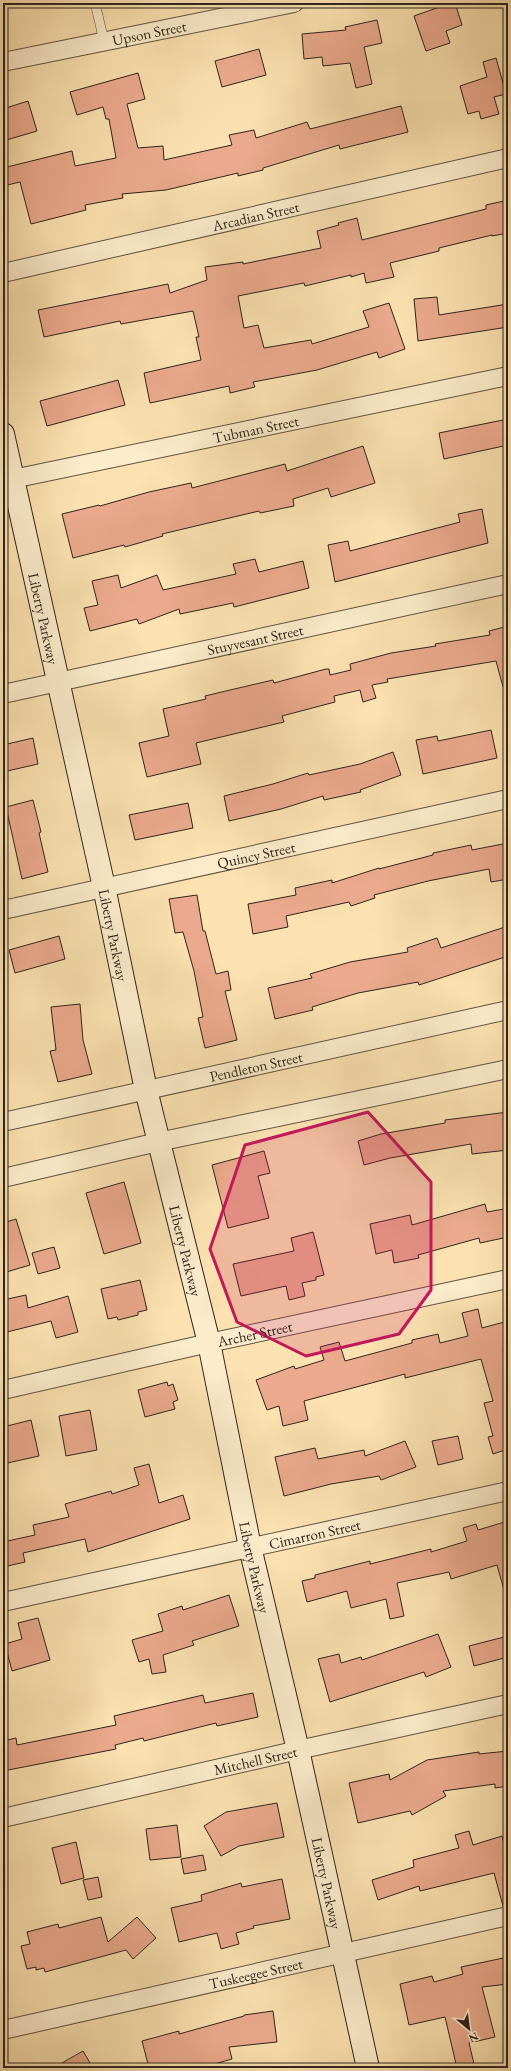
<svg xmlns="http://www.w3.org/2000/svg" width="511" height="2071" viewBox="0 0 511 2071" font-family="'EB Garamond',serif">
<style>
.building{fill:#ebaa8d;stroke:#2e231d}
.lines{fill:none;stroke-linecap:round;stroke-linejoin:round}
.lane-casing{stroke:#615342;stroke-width:10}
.street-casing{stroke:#615342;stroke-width:20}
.secondary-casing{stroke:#2e231d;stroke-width:24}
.lane{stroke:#fceccc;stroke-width:9}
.street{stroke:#fceccc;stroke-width:18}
.secondary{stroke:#fceccc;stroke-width:22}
.marked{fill:#c2185b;fill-opacity:0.2;stroke:#c2185b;stroke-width:3;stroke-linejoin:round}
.labels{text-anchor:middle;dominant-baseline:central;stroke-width:3;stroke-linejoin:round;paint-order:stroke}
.street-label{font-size:15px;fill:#2e231d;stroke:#fceccc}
</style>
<rect width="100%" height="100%" fill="#fbe2b0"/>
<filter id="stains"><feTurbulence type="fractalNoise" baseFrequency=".005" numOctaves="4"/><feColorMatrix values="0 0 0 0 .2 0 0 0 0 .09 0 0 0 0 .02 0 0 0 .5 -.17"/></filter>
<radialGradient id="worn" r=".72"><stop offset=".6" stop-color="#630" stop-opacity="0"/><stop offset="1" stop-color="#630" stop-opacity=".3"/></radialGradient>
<g class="building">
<path d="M451,3H455L462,25L446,31L450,43L426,51L414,16Z"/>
<path d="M377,20L382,43L364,47L372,84L356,88L350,63L323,66L322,57L304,59L302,34L346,30L345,27Z"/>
<path d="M259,49L266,75L222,87L215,61Z"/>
<path d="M496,58L506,94L494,97L499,114L481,119L479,111L468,114L460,86L487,77L483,62Z"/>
<path d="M138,73L145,99L127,104L138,148L163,146L164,160L232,145L229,135L254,130L256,138L307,122L310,129L401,106L408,132L340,149L339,145L263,168V170L238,176V173L166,190L122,194L123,198L85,205L86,210L31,224L20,182L3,186V168L72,151L75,166L116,158L109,119H106L103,107L77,115L70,92Z"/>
<path d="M28,101L37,131L3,141V109Z"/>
<path d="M508,200V233L492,236V235L439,248V251L390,263L394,277L366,283L364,273L351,277V275L305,286L304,283L238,296L244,328L258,325L264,348L311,340L312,344L369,327L363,311L389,303L405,349L379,358L377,352L317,370L253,382L255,387L230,393L229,386L150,403L144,373L201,360L196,337H199L193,311L121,324L120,321L44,337L38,310L168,284L170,293L207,280L205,267L243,262V264L321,248L317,231L339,225L338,223L357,218L362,240L486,209V205Z"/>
<path d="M437,297L439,315L508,304V327L418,341L414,299Z"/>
<path d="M118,380L125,405L47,426L40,401Z"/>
<path d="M508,419V445L444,459L439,433Z"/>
<path d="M363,446L375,483L331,497L328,488L293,499L294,506L260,513L259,511L162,534L163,536L125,547L124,545L73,558L62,514L99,505L100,506L149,492L191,483L192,488L285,464L287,471Z"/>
<path d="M482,509L488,543L335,582L328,545L348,541L350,551L460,522L458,514Z"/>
<path d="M255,559L259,572L303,561L309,588L234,607L233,603L180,614L179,609L139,624L137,619L90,631L84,608L98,605L92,581L118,575L121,588L157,575L163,590L236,574L233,564Z"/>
<path d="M508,626V686L503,687L496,661L387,679L388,682L372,685L376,698L363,702L360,690L334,696L335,702L282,716L284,722L196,743L201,764L147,777L139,743L169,736L163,709L206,699L205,696L230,690L273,680L274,683L326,669H329L330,675L351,670L350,664L391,653L436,646L435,644L490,635L489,631Z"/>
<path d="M491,730L497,758L423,774L416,740L437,736L438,741Z"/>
<path d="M33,738L38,764L3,772V745Z"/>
<path d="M393,752L401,775L360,790L361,792L324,800L323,796L281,809L229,821L224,796L273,784L308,773L309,775L360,764Z"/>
<path d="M33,800L41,832L39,833L48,872L22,879L6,807Z"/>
<path d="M188,803L193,828L135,840L129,815Z"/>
<path d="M508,843V879L491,882L489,869L428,881L374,895L375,898L351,906L349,902L286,916L288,927L253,934L248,904L296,895L295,888L332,880V883L379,868V869L433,855V853L471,845L472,850Z"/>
<path d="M197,895L203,931H205L216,974L228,971L231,990L225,991L237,1040L205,1048L198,1018L203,1017L194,971L183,932L175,933L169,899Z"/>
<path d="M508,926V956L419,985L418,982L358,993L312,1007L313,1010L275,1019L268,988L312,978L310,974L350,962L408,952L407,948L437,938L441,948Z"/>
<path d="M59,936L65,959L15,973L9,950Z"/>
<path d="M80,1004L83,1040L92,1074L58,1082L50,1051L56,1050L51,1007Z"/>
<path d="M508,1112V1150L472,1154L471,1144L390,1158L364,1165L358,1141L381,1134L445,1123V1120Z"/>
<path d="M264,1151L270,1173L258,1176L269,1218L228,1228L212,1165Z"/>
<path d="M124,1182L141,1243L104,1254L86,1193Z"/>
<path d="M485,1204L487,1212L504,1209L508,1237L480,1243L479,1238L418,1255L419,1258L394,1263L392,1250L376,1254L370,1224L410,1215L412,1225Z"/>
<path d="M16,1219L30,1265L3,1273V1223Z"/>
<path d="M313,1232L324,1275L316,1277V1280L302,1283L305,1296L289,1300L286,1286L241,1296L233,1264L294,1251L291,1238Z"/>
<path d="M54,1247L60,1268L38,1274L32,1253Z"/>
<path d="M140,1280L147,1310L138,1312V1315L118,1320L117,1317L108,1319L101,1289Z"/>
<path d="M26,1295L28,1308L68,1296L78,1332L56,1338L51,1321L3,1333V1300Z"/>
<path d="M478,1309L482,1328L508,1321V1349L503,1350L508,1368V1449L493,1454L488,1437L493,1436L484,1403L493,1401L481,1359L405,1378V1374L304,1401L308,1420L283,1426L279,1406L267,1410L256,1380L294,1366L295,1369L324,1360L320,1347L339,1342L345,1361L412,1343V1340L438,1334L440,1343L468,1336L462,1313Z"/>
<path d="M167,1382L168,1386L173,1384L178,1400L173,1402L175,1409L145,1417L138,1390Z"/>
<path d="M90,1410L97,1450L66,1456L59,1416Z"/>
<path d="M31,1420L39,1456L3,1464V1427Z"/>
<path d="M458,1436L463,1459L438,1465L432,1441Z"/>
<path d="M405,1441L416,1467L381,1480L379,1476L331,1484L284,1496L275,1457L315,1448L318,1459L364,1450L365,1456Z"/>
<path d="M149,1464L159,1503L183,1495L190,1519L88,1552L85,1539L23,1553L25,1562L3,1567V1542L35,1535L33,1525L69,1517L65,1504L111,1491L112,1494L139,1485L134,1468Z"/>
<path d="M508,1521V1589L504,1590L497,1565L451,1579L449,1572L397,1583L404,1616L390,1619L386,1599L351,1608L347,1591L307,1602L302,1581L315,1578V1575L370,1561V1564L431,1549V1552L467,1541L463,1528L476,1524L478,1530Z"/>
<path d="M229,1595L239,1626L192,1641L194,1645L163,1655L166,1672L152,1674L149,1659L139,1662L132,1640L163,1631L158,1614L182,1606L183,1610Z"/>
<path d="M38,1618L50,1660L12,1671L5,1644L22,1639L18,1623Z"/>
<path d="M438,1634L451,1667L426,1677L424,1672L330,1702L318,1659L339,1654L341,1663L361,1657L362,1660Z"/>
<path d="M504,1637L508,1657L474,1666L469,1646Z"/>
<path d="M253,1693L258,1717L217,1726L216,1723L144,1741L143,1738L115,1745L116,1749L3,1771V1741L16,1738L17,1745L116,1725L114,1716L203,1695L205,1703Z"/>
<path d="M508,1751V1786L495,1788V1784L443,1791L446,1796L412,1815L410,1811L358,1823L349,1783L389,1774L390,1780L427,1760L479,1752V1754Z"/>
<path d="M277,1803L284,1837L239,1846L221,1856L204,1826L226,1812Z"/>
<path d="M177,1825L181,1857L150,1860L146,1829Z"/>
<path d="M469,1831L473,1845L502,1836L508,1859V1906H503L494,1873L420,1891L419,1886L378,1900L372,1880L414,1867L413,1860L459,1848L455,1835Z"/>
<path d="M76,1842L84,1878L61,1884L52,1848Z"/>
<path d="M203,1855L206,1870L184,1874L181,1859Z"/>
<path d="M98,1877L102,1897L88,1900L83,1880Z"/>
<path d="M282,1879L290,1919L253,1926L254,1928L236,1933L239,1944L221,1949L217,1933L179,1942L171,1908L202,1901L201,1895L241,1883L242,1887Z"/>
<path d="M101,1917L108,1942L137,1917L156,1938L133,1959L126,1950L45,1972L44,1968L36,1970V1967L27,1969L21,1946L30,1944L27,1932L58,1924L59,1928Z"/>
<path d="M508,1957V1984L482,1987L495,2037L469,2043L475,2068H457L445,2017L409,2025L400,1984L432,1976L434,1982L463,1974L461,1967Z"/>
<path d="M273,2011L277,2042L229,2047L232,2059L200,2068H149L142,2041L179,2031V2034L244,2016V2015Z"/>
<path d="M83,2051L93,2068H53Z"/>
</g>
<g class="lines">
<defs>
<path id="lane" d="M95,3L104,41"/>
<g id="street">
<path id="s1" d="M3,62L294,3"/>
<path id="s2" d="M3,273L508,158"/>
<path id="s3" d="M3,481L508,376"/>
<path id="s4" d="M3,694L508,584"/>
<path id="s5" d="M3,910L508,799"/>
<path id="s6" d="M3,1122L508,1010"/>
<path d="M3,1178L158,1142L508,1069"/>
<path id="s7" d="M3,1390L209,1343L508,1279"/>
<path id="s8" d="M3,1602L508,1491"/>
<path id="s9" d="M3,1818L298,1750L508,1704"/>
<path id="s10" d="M3,2030L508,1916"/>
</g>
<g id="secondary">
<path id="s11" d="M3,434L104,887L146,1090L209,1343L250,1547L298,1750L368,2068"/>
</g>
</defs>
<use href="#lane" class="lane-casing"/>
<use href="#street" class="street-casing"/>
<use href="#secondary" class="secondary-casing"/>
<use href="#lane" class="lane"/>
<use href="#street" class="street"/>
<use href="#secondary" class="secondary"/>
</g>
<path class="marked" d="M368,1112L431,1182V1290L399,1334L306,1356L237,1322L210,1249L245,1145Z"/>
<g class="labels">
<g class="street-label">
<text stroke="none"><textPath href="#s1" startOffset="149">Upson Street</textPath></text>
<text stroke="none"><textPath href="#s2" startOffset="259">Arcadian Street</textPath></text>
<text stroke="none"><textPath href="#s3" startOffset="258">Tubman Street</textPath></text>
<text stroke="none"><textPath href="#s11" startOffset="189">Liberty Parkway</textPath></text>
<text stroke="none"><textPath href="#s4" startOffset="258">Stuyvesant Street</textPath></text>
<text stroke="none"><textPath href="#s5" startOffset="259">Quincy Street</textPath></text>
<text stroke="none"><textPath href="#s11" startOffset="513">Liberty Parkway</textPath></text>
<text stroke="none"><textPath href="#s6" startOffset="259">Pendleton Street</textPath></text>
<text stroke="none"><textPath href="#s11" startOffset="837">Liberty Parkway</textPath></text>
<text stroke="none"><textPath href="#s7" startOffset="258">Archer Street</textPath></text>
<text stroke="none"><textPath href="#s8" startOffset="319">Cimarron Street</textPath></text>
<text stroke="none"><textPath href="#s11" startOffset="1161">Liberty Parkway</textPath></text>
<text stroke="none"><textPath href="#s9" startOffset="259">Mitchell Street</textPath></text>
<text stroke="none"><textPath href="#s11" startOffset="1485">Liberty Parkway</textPath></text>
<text stroke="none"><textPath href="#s10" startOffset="259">Tuskeegee Street</textPath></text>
</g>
</g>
<rect width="511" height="2071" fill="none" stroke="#fbe2b0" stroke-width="16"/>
<rect x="4" y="4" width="503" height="2063" fill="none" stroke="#2e231d" stroke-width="2"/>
<rect x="8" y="8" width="495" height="2055" fill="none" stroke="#2e231d"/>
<g transform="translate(469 2029) rotate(151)" stroke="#fceccc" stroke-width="3" paint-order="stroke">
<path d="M0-3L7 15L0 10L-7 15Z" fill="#2e231d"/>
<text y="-6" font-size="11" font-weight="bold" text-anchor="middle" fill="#2e231d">N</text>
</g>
<rect width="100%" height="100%" filter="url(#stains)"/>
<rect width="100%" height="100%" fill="url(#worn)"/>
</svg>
